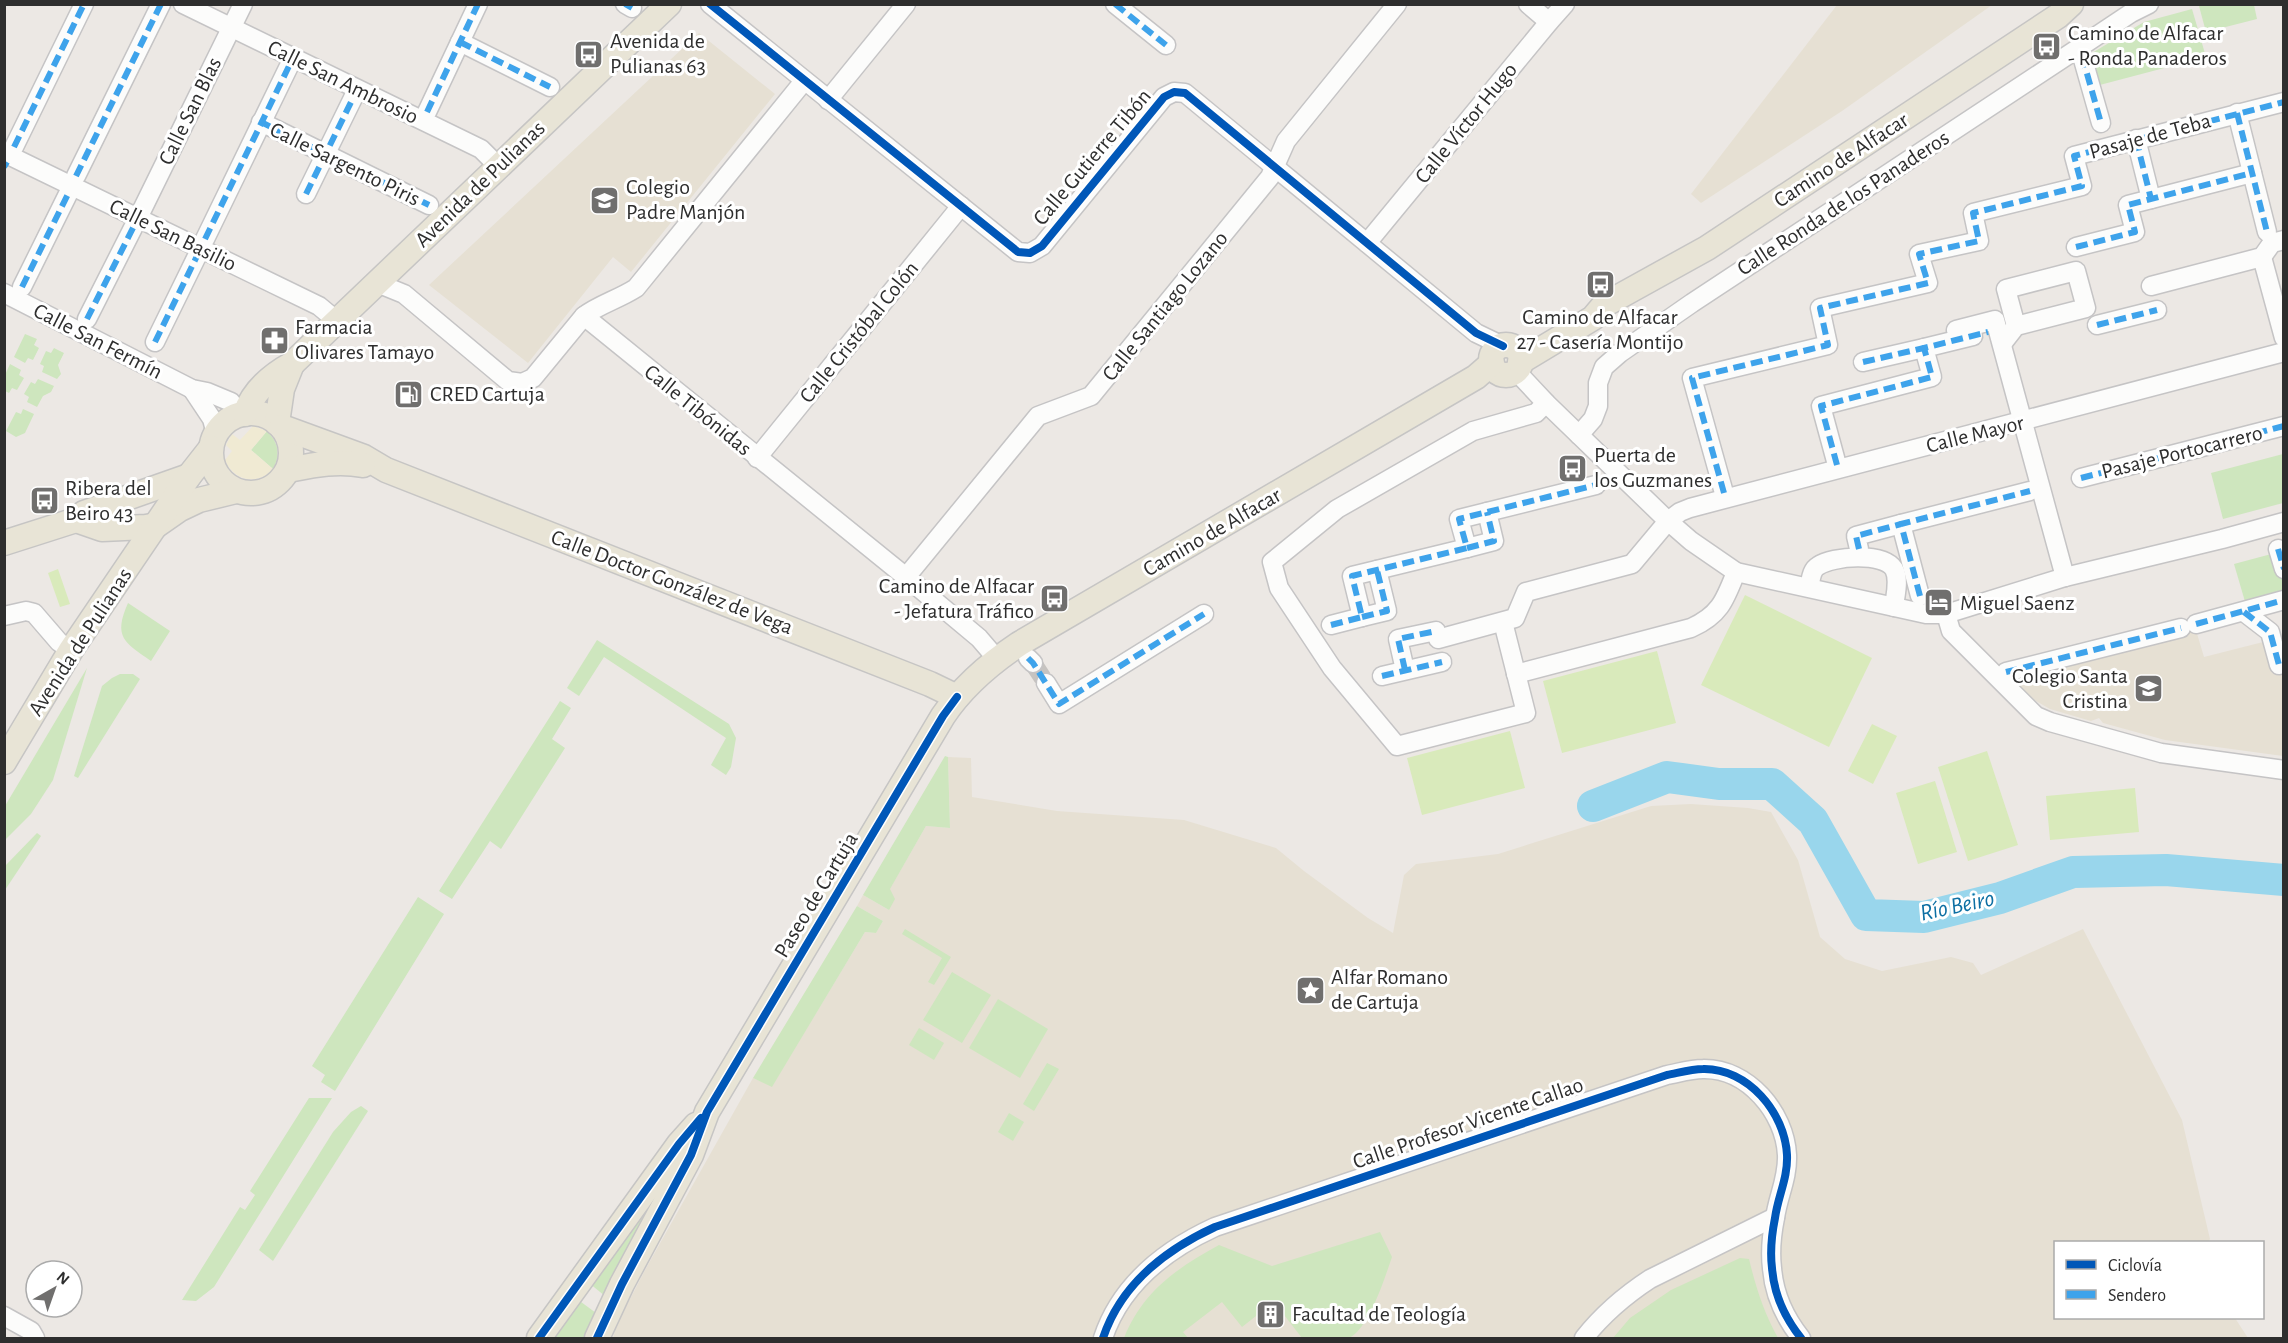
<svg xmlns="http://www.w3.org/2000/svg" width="2288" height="1343" viewBox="0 0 2288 1343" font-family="'Alegreya Sans',sans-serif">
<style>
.education{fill:#e6e0d3}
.green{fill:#cee6be}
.sand{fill:#f0ead3}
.pitch{fill:#d9eabb}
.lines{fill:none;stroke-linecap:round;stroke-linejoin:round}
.river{stroke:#99d6ec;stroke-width:32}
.minor-tunnel{stroke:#c6c3c0;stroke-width:18;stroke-dasharray:18 9;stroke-linecap:butt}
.minor-casing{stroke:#c5c4c5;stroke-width:21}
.major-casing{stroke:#c6c5c4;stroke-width:27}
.minor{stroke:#fcfcfb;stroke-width:18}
.major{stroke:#e8e4d6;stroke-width:24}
.quiet{stroke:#3ea3eb;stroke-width:6;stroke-dasharray:12 6;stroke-linecap:butt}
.cycleway-casing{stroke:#fff;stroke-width:11}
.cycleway{stroke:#0057b8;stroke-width:8}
.labels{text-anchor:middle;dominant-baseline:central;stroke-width:6;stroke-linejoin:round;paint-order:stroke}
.poi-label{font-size:22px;fill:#2e2e2e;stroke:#fff;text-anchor:start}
.street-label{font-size:22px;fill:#2e2e2e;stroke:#fff}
.water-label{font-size:24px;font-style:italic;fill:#0d6fa3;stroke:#fff}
</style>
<rect width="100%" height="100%" fill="#ece8e4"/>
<g class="education">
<path d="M1837,5H1992L1842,111L1701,203L1691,194Z"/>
<path d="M699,33L775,94L631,272L613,257L528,363L429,285Z"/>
<path d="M2195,627L2204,657L2267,641L2283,671V756L2165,740L2103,723L2099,718L2091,721L2050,709L2022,693L2010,674Z"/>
<path d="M948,757L971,758L972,797L1057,811L1184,820L1276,848L1304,871L1368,918L1393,933L1404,875L1416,864L1498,854L1651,806L1691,804L1748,808L1771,812L1798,860L1820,937L1845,959L1882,971L1951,957L1973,963L1981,975L2083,929L2182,1120L2210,1239L2208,1242H2056V1318H2235L2248,1338H613L616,1326L645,1270L753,1078L772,1086L865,932L876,933L883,921L857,906L863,895L889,910V890L926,826L950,828Z"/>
</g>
<g class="green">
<path d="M2205,5H2254L2257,19L2206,32L2199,6Z"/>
<path d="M2192,9L2206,57L2096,86L2087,56L2144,22Z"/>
<path d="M25,334L37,339L34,345L39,348L33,360L28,358L25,363L14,357Z"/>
<path d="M54,348L64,353L58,365L61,374L57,379L42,372L44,366L40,364L46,351L51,353Z"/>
<path d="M10,364L21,370L19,375L24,378L17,390L12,388L9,393L5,391V375Z"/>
<path d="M38,379L54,386L51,392L43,396L37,407L27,402L29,397L24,394L31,382L35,384Z"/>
<path d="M23,409L34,414L25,433L16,437L6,431L16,412L21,414Z"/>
<path d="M267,431C278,442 281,454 273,469L251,450Z"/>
<path d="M2283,454V503L2223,519L2211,473Z"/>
<path d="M2275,553L2283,583V595L2246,605L2234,564Z"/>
<path d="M128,603L170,631L151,661C124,642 113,637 128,603Z"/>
<path d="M597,640L729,724L736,738L731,767L726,775L711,765L726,738L604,657L579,696L567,688Z"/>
<path d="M87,668L53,780L31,814L5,840V806Z"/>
<path d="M120,674H133L140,679L78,778L74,776L102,686L112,678Z"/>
<path d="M560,701L571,708L552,739L565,748L501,849L490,841L452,899L439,891Z"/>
<path d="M945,756L948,757L950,828L926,826L890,889L895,899L889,910L863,895Z"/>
<path d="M37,833L41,836L5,890V866Z"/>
<path d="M418,897L444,914L335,1091L321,1082L325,1075L312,1066Z"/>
<path d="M857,906L883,921L876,933L865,932L772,1087L753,1078Z"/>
<path d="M905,929L951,957L934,985L928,982L942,958L902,934Z"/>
<path d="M952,972L991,995L962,1043L923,1020Z"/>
<path d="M998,999L1048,1029L1020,1078L969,1048Z"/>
<path d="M919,1028L944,1043L934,1060L909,1045Z"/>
<path d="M1047,1063L1059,1069L1034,1111L1023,1104Z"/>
<path d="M309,1098H332L214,1287L196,1301L182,1300L240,1207L245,1210L255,1195L250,1191Z"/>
<path d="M361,1106L368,1111L273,1261L259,1250L333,1132L351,1112Z"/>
<path d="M1009,1113L1024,1122L1013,1141L998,1132Z"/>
<path d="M640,1214L647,1218L605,1296L589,1283Z"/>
<path d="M1380,1232L1392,1257C1385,1277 1369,1329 1349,1338C1340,1342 1313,1339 1302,1338L1274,1302L1242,1327L1222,1302L1183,1332L1188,1338H1124C1143,1291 1177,1268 1219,1245L1272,1266Z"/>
<path d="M1740,1258L1749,1259C1756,1288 1764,1313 1778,1338H1613L1630,1318L1671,1290Z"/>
<path d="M577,1299L596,1313L586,1338H550Z"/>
</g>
<path class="sand" d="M253,426L267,431L251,450L273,469C258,486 233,481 225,460L232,451L226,445L232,434L240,440Z"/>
<g class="pitch">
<path d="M58,569L70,604L60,607L48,573Z"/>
<path d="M1745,595L1872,658L1829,747L1701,685Z"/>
<path d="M1657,651L1676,723L1562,753L1543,681Z"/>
<path d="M1872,724L1897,736L1873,784L1848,771Z"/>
<path d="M1510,731L1525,788L1422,815L1407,758Z"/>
<path d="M1987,751L2018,845L1968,861L1938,767Z"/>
<path d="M1935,781L1957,852L1918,864L1896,793Z"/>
<path d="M2135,788L2139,832L2050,840L2046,796Z"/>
</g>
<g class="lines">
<path class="river" d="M1593,806L1667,777L1719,784H1772L1813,821L1866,915L1924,917L2000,898L2073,872L2166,870L2284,880"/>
<path class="minor-tunnel" d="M1033,663L1046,683"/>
<defs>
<g id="minor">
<path d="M183,4L481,149L498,166"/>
<path d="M625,4L632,8"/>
<path d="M710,4L1018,252L1030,253L1042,246L1164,97L1174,92L1185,93L1476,333L1503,346"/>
<path d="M1115,4L1166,45"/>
<path d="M1528,4L1549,22"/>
<path d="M460,42L550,87"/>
<path d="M2082,56L2101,123"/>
<path d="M828,100L906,4"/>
<path d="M427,112L478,4"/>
<path d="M2237,113L2267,232"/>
<path d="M261,122L429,205"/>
<path d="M2136,139L2151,199"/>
<path d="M14,147L84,4"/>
<path d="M4,153L319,306L337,321"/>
<path d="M76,176L161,4"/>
<path d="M306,194L355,94"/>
<path d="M138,218L243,4"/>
<path d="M205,239L291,62"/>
<path d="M1367,243L1549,22L1565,4"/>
<path d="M2076,247L2135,232L2128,205L2252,173"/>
<path d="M2262,257L2284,338"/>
<path d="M377,283L404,294L508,381L522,383L533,378L584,316C598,305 619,299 636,288L804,81"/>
<path d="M2151,286L2262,257L2272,243L2284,240"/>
<path d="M22,287L69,192"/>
<path d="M4,293L192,389L207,392L231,402L240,415"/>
<path d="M584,316L906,577L979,638L997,659"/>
<path d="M87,319L135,224"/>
<path d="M2097,325L2157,310"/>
<path d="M1956,330L1995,320L2065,577"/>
<path d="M155,342L198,254"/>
<path d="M2002,344L2016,326L2086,308L2076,271L2006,289L2016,326"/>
<path d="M1863,362L1924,348"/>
<path d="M1516,371L1546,403L1668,521L1691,541L1736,572L1926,614H1946L2065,577L2222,539L2284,522"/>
<path d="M192,389L212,419L216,434"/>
<path d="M1579,435L1593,419L1598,406V383L1604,367L1620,353L1692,303L2077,49L2131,13L2149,4"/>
<path d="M757,458L961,206"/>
<path d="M1837,465L1821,406L1932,377L1924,348L1973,336"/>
<path d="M2081,478L2284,426"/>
<path d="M1724,493L1692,378L1828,345L1820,308L1928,283L1919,254L1979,241L1973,213L2082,186L2074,156L2284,102"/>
<path d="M1467,548L1494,541L1487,512"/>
<path d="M1859,549L1856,536L1901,524"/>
<path d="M2278,549L2284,569"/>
<path d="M906,577L1038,416L1091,396L1270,177L1286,141L1397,4"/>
<path d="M1809,587C1811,580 1811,570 1818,566C1833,556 1883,552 1894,569C1900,580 1895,596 1894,607"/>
<path d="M1920,596L1901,524L2030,491"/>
<path d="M2244,612L2270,632L2279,665L2284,664"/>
<path d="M1946,614L1951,631L2036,716L2050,722L2161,753L2284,770"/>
<path d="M4,616L26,611L34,613L59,642L71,650"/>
<path d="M1362,617L1387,611L1377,570"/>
<path d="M1503,622L1526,713L1397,746L1332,668L1279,588L1272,562L1337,509L1473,431L1536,413L1546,403"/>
<path d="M2196,624L2284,600"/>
<path d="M1331,625L1362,617L1352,576L1467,548L1459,519L1596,485"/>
<path d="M1438,639L1515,618L1526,592L1632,564L1668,521L1680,512L1690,508L2284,352"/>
<path d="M1028,658L1033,663"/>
<path d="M1405,670L1398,639L1436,631"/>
<path d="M2006,672L2181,628"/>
<path d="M1516,674L1691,628C1720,615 1725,600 1736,572"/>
<path d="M1382,676L1442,662"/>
<path d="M1046,683L1059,704L1204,614"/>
<path d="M4,1316L31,1331L35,1338"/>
<path d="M1103,1338C1121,1284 1165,1250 1215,1227L1667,1075C1678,1073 1691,1069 1703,1069C1748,1068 1785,1113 1787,1155C1788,1178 1778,1196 1775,1218C1772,1233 1770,1252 1772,1268C1774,1294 1785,1318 1801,1338"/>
<path d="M1584,1338C1603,1314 1624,1296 1650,1279L1775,1217"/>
</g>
<g id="major">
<circle cx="1506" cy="360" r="15"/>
<path d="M1520,362L1593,318L1604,305L1707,248L2058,16L2071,4"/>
<circle cx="251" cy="453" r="40"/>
<path d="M245,414C253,391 272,375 292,364L669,4"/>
<path d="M277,423L282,389L292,364"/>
<path d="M282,427L364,457L386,470L930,684L957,697"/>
<path d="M288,470C314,465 337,460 363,465"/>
<path d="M76,520L102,529L146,527L157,525L180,509L199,500L236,491"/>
<path d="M4,543L76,520L84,513L189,476"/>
<path d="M4,762L71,650L189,476L211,448"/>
<path d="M539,1338L679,1144L696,1125"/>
<path d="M597,1338L622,1284L691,1155L707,1112L943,716C963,686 989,664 1019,644L1476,377L1492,363"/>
</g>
</defs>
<use href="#minor" class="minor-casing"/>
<use href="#major" class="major-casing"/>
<use href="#minor" class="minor"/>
<use href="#major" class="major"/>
<g class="quiet">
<path d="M625,4L632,8"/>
<path d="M1115,4L1166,45"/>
<path d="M460,42L550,87"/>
<path d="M2082,56L2101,123"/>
<path d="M427,112L478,4"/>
<path d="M2237,113L2267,232"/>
<path d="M261,122L429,205"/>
<path d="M2136,139L2151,199"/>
<path d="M14,147L84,4"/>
<path d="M4,167L7,162"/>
<path d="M76,176L161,4"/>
<path d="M306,194L355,94"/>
<path d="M205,239L291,62"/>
<path d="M2076,247L2135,232L2128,205L2252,173"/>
<path d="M22,287L69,192"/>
<path d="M87,319L135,224"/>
<path d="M2097,325L2157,310"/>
<path d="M155,342L198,254"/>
<path d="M1863,362L1924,348"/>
<path d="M1837,465L1821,406L1932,377L1924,348L1988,332"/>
<path d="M2081,478L2284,426"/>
<path d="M1724,493L1692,378L1828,345L1820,308L1928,283L1919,254L1979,241L1973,213L2082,186L2074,156L2284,102"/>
<path d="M1467,548L1494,541L1487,512"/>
<path d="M1859,549L1856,536L1901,524"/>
<path d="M2278,549L2284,569"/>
<path d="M1920,596L1901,524L2030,491"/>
<path d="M2244,612L2270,632L2279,665L2284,664"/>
<path d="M1362,617L1387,611L1377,570"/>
<path d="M2196,624L2284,600"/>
<path d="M1331,625L1362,617L1352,576L1467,548L1459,519L1596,485"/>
<path d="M1028,658L1033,663L1059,704L1204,614"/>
<path d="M1405,670L1398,639L1436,631"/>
<path d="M2006,672L2181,628"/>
<path d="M1382,676L1442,662"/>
</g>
<defs>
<g id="cycleway">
<path d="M710,4L1018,252L1030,253L1042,246L1164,97L1174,92L1185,93L1476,333L1503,346"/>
<path d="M539,1338L679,1144L701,1118"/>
<path d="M597,1338L622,1284L691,1155L707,1112L943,716L957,697"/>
<path d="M1103,1338C1121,1284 1165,1250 1215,1227L1667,1075C1678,1073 1691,1069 1703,1069C1748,1068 1785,1113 1787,1155C1788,1178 1778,1196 1775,1218C1772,1233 1770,1252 1772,1268C1774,1294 1785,1318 1801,1338"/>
</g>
</defs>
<use href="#cycleway" class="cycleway-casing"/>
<use href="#cycleway" class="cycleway"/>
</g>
<defs>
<symbol id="bus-square" viewBox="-11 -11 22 22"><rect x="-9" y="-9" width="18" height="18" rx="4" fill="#706f6e" stroke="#fff"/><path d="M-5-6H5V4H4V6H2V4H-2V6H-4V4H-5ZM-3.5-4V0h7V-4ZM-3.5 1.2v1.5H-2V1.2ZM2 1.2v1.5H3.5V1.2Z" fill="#fff"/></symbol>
<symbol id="school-square" viewBox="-11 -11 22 22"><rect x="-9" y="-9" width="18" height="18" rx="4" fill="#706f6e" stroke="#fff"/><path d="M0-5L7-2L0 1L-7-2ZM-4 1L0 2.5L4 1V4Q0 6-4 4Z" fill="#fff"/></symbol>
<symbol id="pharmacy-square" viewBox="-11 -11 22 22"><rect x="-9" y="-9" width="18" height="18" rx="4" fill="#706f6e" stroke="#fff"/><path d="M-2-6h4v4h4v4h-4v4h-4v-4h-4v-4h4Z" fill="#fff"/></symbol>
<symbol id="fuel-square" viewBox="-11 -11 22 22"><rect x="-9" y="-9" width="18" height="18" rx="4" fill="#706f6e" stroke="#fff"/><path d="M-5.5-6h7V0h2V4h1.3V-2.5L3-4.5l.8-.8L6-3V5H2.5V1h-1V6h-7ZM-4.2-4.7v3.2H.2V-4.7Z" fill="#fff"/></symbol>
<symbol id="hotel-square" viewBox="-11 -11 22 22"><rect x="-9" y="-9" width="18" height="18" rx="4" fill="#706f6e" stroke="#fff"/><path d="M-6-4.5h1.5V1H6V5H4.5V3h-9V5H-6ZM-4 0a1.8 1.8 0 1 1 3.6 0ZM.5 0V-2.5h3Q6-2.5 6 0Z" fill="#fff"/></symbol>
<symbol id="sight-square" viewBox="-11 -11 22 22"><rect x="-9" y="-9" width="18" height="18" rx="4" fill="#706f6e" stroke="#fff"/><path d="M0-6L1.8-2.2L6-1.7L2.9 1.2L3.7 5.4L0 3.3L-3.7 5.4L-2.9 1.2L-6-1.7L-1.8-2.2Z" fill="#fff"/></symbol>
<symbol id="building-square" viewBox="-11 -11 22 22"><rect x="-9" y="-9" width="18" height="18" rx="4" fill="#706f6e" stroke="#fff"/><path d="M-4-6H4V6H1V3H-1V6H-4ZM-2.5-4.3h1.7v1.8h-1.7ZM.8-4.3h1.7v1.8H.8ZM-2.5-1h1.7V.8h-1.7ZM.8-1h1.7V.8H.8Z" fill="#fff"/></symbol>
</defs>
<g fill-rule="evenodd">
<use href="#bus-square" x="2030" y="30" width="33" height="33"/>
<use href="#bus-square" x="572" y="38" width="33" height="33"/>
<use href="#school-square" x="588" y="184" width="33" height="33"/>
<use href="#bus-square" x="1584" y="268" width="33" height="33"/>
<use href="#pharmacy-square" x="258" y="324" width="33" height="33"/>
<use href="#fuel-square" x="392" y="378" width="33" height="33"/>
<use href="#bus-square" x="1556" y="452" width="33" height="33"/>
<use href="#bus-square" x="28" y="484" width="33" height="33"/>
<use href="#bus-square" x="1038" y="582" width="33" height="33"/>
<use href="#hotel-square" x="1922" y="586" width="33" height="33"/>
<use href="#school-square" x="2132" y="672" width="33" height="33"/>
<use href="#sight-square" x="1294" y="974" width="33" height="33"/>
<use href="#building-square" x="1254" y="1298" width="33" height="33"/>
</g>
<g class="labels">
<g class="poi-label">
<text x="2068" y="33">Camino de Alfacar<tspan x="2068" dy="25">- Ronda Panaderos</tspan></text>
<text x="610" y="41">Avenida de<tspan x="610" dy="25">Pulianas 63</tspan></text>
<text x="626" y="187">Colegio<tspan x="626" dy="25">Padre Manjón</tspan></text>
<text x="1600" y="317" text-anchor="middle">Camino de Alfacar<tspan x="1600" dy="25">27 - Casería Montijo</tspan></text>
<text x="295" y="327">Farmacia<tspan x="295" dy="25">Olivares Tamayo</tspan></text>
<text x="430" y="394">CRED Cartuja</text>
<text x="1594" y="455">Puerta de<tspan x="1594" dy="25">los Guzmanes</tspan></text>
<text x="65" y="488">Ribera del<tspan x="65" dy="25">Beiro 43</tspan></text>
<text x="1034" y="586" text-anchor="end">Camino de Alfacar<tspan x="1034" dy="25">- Jefatura Tráfico</tspan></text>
<text x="1960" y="603">Miguel Saenz</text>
<text x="2128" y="676" text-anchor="end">Colegio Santa<tspan x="2128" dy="25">Cristina</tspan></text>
<text x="1331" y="977">Alfar Romano<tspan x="1331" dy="25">de Cartuja</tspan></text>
<text x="1292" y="1314">Facultad de Teología</text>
</g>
<g class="street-label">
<text transform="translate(343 82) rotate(26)">Calle San Ambrosio</text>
<text transform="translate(190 111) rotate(-64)">Calle San Blas</text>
<text transform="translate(1466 123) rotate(-51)">Calle Víctor Hugo</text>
<text transform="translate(2150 136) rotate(-15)">Pasaje de Teba</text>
<text transform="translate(1092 157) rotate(-50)">Calle Gutierre Tibón</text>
<text transform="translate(1841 160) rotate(-33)">Camino de Alfacar</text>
<text transform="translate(345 164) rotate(26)">Calle Sargento Piris</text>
<text transform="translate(480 184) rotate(-44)">Avenida de Pulianas</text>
<text transform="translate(1843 203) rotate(-33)">Calle Ronda de los Panaderos</text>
<text transform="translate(173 235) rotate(26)">Calle San Basilio</text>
<text transform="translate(1165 306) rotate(-51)">Calle Santiago Lozano</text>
<text transform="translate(859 332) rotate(-51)">Calle Cristóbal Colón</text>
<text transform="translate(98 341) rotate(27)">Calle San Fermín</text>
<text transform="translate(698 410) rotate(39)">Calle Tibónidas</text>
<text transform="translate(1975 434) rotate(-14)">Calle Mayor</text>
<text transform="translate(2182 452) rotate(-14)">Pasaje Portocarrero</text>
<text transform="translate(1212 532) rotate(-30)">Camino de Alfacar</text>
<text transform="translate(672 582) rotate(21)">Calle Doctor González de Vega</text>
<text transform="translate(80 642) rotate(-57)">Avenida de Pulianas</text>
<text transform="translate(816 895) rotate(-59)">Paseo de Cartuja</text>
<text transform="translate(1468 1123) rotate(-19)">Calle Profesor Vicente Callao</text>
</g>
<g class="water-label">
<text transform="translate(1957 906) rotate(-12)">Río Beiro</text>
</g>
</g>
<rect width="2288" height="1343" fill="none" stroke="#2e2e2e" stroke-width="12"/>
<rect x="2054" y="1241" width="210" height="78" fill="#ffffff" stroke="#ababab" stroke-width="1.5"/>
<rect x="2066" y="1260" width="30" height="9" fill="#0057b8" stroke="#ababab" stroke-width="1.5"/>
<text x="2108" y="1271" font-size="18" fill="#2e2e2e">Ciclovía</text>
<rect x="2066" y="1290" width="30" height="9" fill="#3ea3eb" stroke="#ababab" stroke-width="1.5"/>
<text x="2108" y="1301" font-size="18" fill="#2e2e2e">Sendero</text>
<g transform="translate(54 1289) rotate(40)"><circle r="28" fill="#ffffff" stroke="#ababab" stroke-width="1.5"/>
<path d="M0-4.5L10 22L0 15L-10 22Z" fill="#706f6e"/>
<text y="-9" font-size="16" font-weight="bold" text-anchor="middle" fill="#2e2e2e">N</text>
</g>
</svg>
